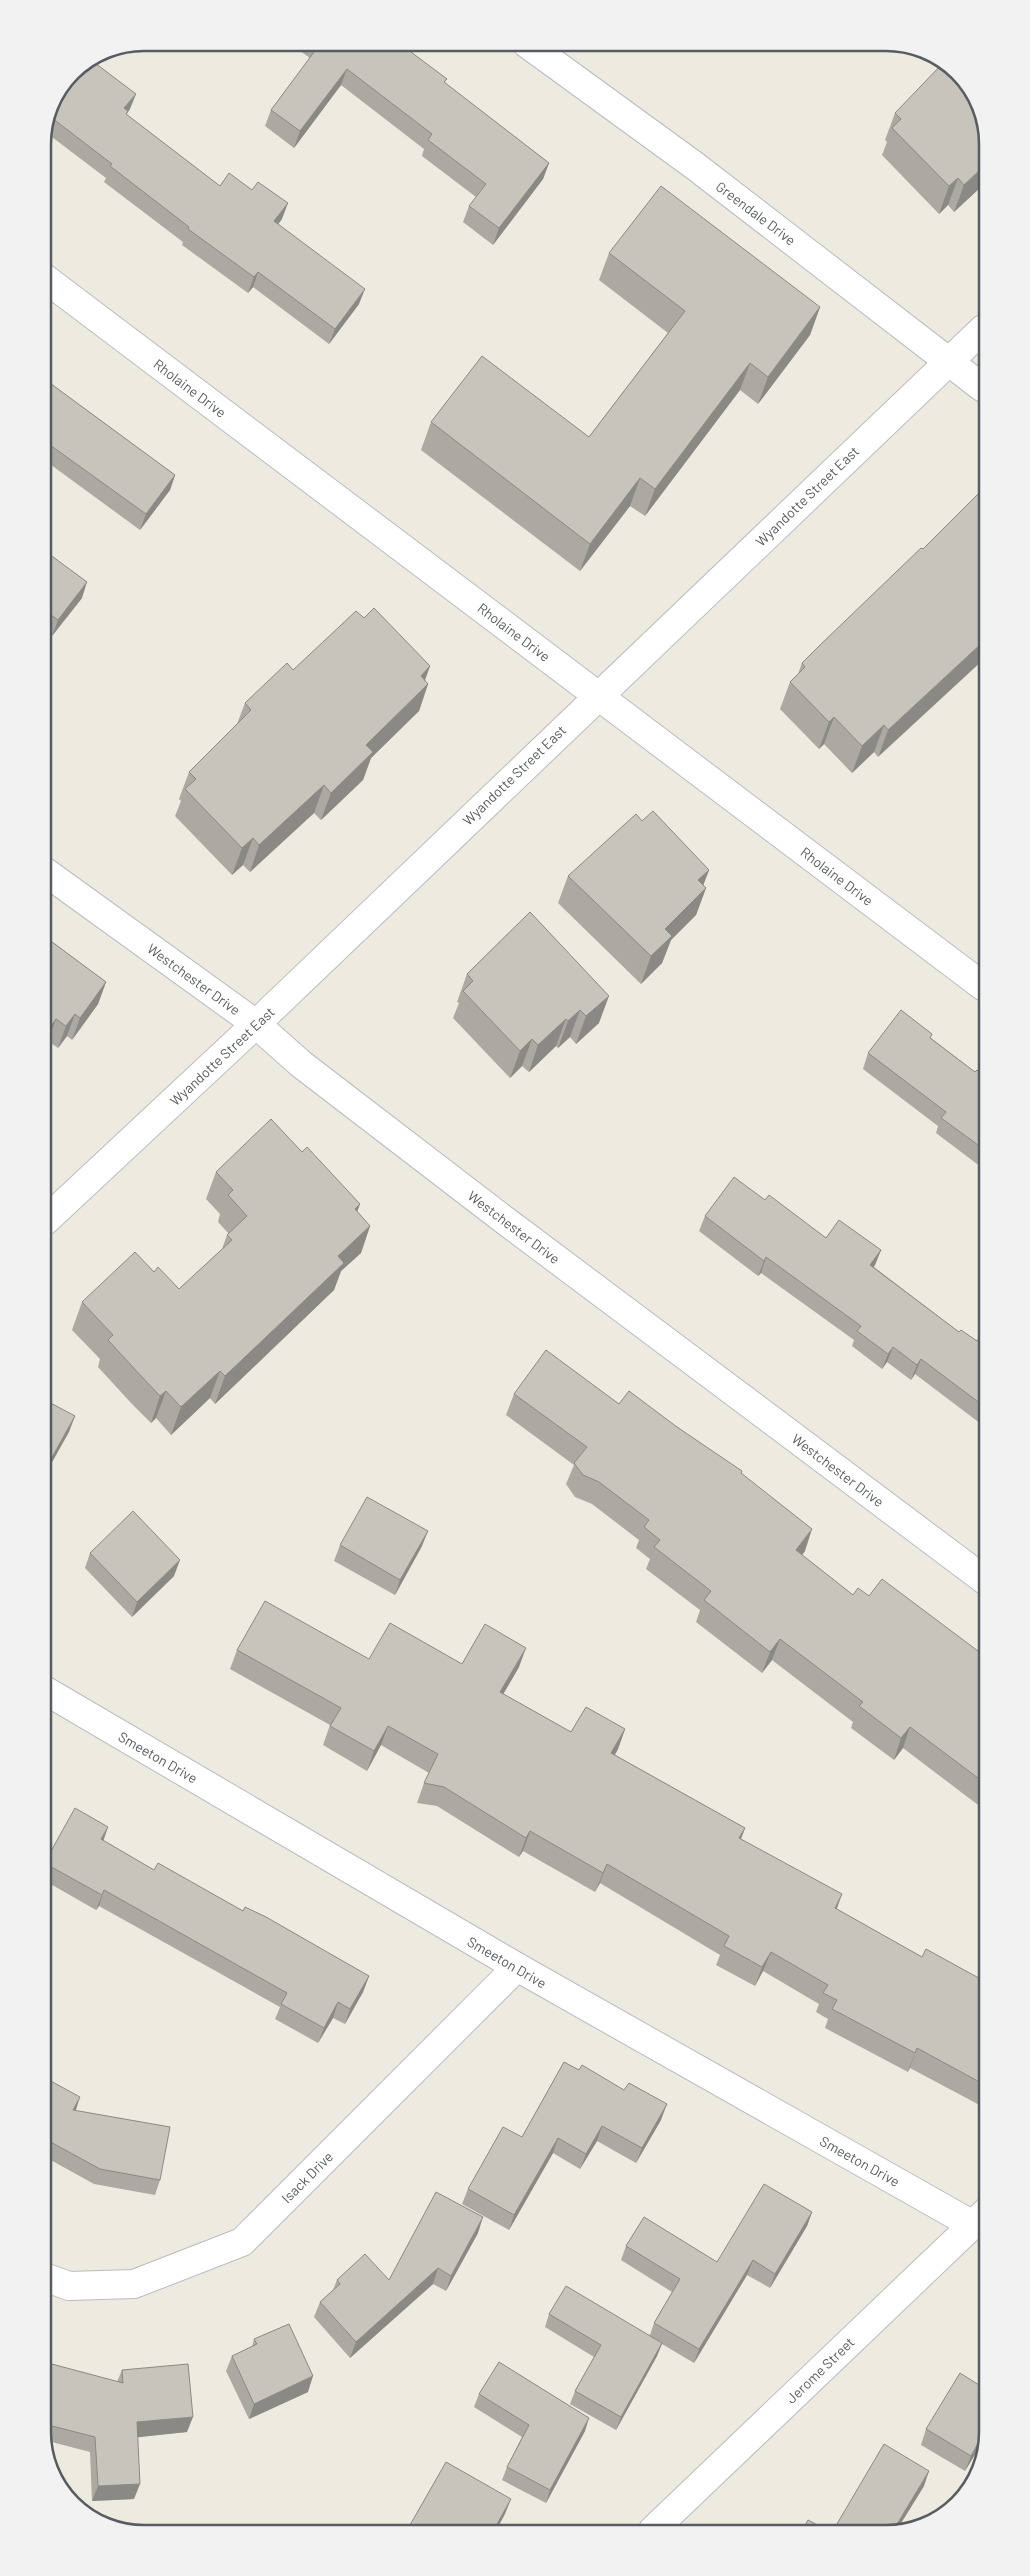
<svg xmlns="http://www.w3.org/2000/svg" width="1030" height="2576" viewBox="0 0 1030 2576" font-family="Barlow,sans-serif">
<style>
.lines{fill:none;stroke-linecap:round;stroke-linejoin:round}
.minor-casing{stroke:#babcc2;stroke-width:30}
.tertiary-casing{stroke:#babcc2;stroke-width:30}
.minor{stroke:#fff;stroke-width:28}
.tertiary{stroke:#fff;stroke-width:28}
.wall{fill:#aba9a2}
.shaded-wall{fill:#8b8984}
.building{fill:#c7c4bc;stroke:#8b8984}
.labels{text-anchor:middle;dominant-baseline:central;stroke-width:4;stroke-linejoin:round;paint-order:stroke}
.street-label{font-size:14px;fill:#585c61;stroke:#fff}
.rim{fill:none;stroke:#585c61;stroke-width:2.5}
</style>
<rect width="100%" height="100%" fill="#edebdf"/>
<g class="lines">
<defs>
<g id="minor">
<path d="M526,43L695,166L983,388"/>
<path d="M43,277L984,987"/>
<path d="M44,871L256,1024L301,1064L503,1219L986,1581"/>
<path d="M46,1691L517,1967L973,2225"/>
<path d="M47,2278L69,2286L134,2284L242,2242L517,1967"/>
<path d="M653,2530L987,2211"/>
</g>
<path id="tertiary" d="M45,1221L256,1024L983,329"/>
</defs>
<use href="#minor" class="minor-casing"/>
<use href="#tertiary" class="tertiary-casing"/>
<use href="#minor" class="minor"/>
<use href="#tertiary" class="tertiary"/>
</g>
<g class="wall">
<path d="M289,43H399L445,83L549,163L543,179L493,245L463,222L469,206L476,197L422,156L424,149L341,85L294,148L265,126L271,110L310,58Z"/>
<path d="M50,105L130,109L126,115L220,186L282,219L278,224L359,304L329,344L253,287L248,293L182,245L183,242L104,182L106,178L44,131Z"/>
<path d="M982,112V186L954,212L948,205L939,214L882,155L887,142L885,140L895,113Z"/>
<path d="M609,253L820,307L810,335L758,404L740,390L645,516L630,506L580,571L421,450L431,422L589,437L668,333L599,280Z"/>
<path d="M43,378L175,475L170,490L140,530L43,459Z"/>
<path d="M983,489L878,757L874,752L852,773L824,744L819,749L780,709L790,682L798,674L802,663L923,549Z"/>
<path d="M44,561L82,598L52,636L44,630Z"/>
<path d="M364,618L430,666L425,680L428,684L419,711L371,758L363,780L321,820L314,813L250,872L243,865L232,875L175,816L181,801L179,799L189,772L237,724L245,703L293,670Z"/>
<path d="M642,821L709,870L703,885L706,888L696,915L671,940L662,963L641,984L558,903L568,876Z"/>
<path d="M530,912L599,1023L576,1044L570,1037L558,1048L556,1046L529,1072L522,1066L510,1078L453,1018L459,1003L457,1002L467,974Z"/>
<path d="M44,936L106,982L98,1004L72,1040L67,1036L58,1048L48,1041Z"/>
<path d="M931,1038L975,1072L984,1075L985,1170L936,1133L938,1126L863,1069L868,1053Z"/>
<path d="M302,1152L360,1204L357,1212L370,1226L361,1253L341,1271L334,1290L215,1404L210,1398L171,1435L156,1418L151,1423L132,1404L98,1367L100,1359L72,1330L82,1302L154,1272L179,1289L222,1249L227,1235L229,1234L218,1222L220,1214L206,1199L216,1172Z"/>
<path d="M765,1200L826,1238L881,1250L874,1267L959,1332L977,1341L985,1342V1427L915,1374L911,1380L887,1362L882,1369L852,1346L854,1340L761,1273L758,1276L699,1231L705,1216Z"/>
<path d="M514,1394L619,1404L677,1427L741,1473L805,1551L802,1555L853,1595L869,1596L986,1657V1811L903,1748L894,1760L851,1728L853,1722L772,1660L762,1673L696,1622L700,1610L646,1569L650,1559L636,1548L639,1540L592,1504L575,1497L566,1484L574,1465L506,1415Z"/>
<path d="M340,1545L422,1546L395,1595L334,1561Z"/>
<path d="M90,1553L174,1576L132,1617L85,1568Z"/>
<path d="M237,1650L369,1659L519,1667L503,1694L571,1732L625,1729L618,1749L615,1755L745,1828L741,1839L836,1909L922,1957L986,1982L987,2109L910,2068L908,2072L825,2028L828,2019L816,2012L819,2004L763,1971L755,1986L716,1965L720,1955L600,1883L595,1892L523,1851L519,1857L437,1806L417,1803L424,1783L429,1773L381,1745L367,1771L323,1745L330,1725L230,1669Z"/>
<path d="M103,1841L154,1870L243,1911L369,1976L363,1992L345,2024L333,2018L318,2043L275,2019L280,2007L99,1906L96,1910L47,1882L46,1860Z"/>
<path d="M564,2062L661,2120L636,2163L597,2141L580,2169L553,2153L509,2230L462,2204L468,2189L522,2137Z"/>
<path d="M47,2079L75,2110L160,2180L155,2195L94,2184L47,2158Z"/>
<path d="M812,2212L807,2226L770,2288L747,2275L694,2363L662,2344L657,2356L616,2430L570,2404L575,2391L594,2357L545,2327L549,2314L650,2335L654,2323L672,2292L621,2260L626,2246L717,2262Z"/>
<path d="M478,2233L446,2291L433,2284L350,2358L314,2317L320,2302L333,2290L337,2280H389Z"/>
<path d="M254,2339L308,2392L249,2419L226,2371L232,2356L252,2347Z"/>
<path d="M48,2363L117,2382L122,2370L187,2432L137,2437L134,2499L92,2501L90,2452L48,2441Z"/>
<path d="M479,2394L585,2431L546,2503L502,2480L507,2467L522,2437L474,2407Z"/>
<path d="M926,2429L988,2432L965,2471L921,2445Z"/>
<path d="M924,2486L898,2528L834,2529Z"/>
</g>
<g class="shaded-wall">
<path d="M347,69L341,85L294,148L300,131Z"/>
<path d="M136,94L130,109L127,113L122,127L124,108Z"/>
<path d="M549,163L543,179L493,245L499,228Z"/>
<path d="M982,168V186L954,212L964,185Z"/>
<path d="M958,178L948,205L939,214L949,186Z"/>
<path d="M288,203L282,219L269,236L274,221Z"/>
<path d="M258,272L253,287L248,293L254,277Z"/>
<path d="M365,289L359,304L329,344L335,329Z"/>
<path d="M820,307L810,335L758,404L768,377Z"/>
<path d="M750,363L740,390L645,516L655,489Z"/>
<path d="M175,475L170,490L140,530L146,514Z"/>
<path d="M640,478L630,506L580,571L590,544Z"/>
<path d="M87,582L82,598L52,636L58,620Z"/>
<path d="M983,642V660L878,757L888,730Z"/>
<path d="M430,666L421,691L428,684L419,711L371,758L363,780L321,820L331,793L366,745L421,676Z"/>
<path d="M834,717L824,744L819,749L829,722Z"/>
<path d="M884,725L874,752L852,773L862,746Z"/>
<path d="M324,785L314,813L250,872L259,845Z"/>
<path d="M253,838L243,865L232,875L242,848Z"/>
<path d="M709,870L700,894L706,888L696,915L671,940L662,963L641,984L651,956L665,929L698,880Z"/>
<path d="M106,982L98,1004L72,1040L80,1018Z"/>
<path d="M609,996L599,1023L576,1044L586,1016Z"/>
<path d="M580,1010L570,1037L558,1048L568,1021Z"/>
<path d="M75,1014L67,1036L58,1048L66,1026Z"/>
<path d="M56,1019L48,1041L45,1046V1034Z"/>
<path d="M566,1019L556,1046L529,1072L538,1045Z"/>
<path d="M532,1039L522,1066L510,1078L520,1051Z"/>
<path d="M360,1204L350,1231L355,1209Z"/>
<path d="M370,1226L361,1253L341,1271L334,1290L215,1404L225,1376L338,1256Z"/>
<path d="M881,1250L875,1265L864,1280L870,1265Z"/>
<path d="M766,1257L761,1273L758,1276L764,1261Z"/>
<path d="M893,1347L887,1362L882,1369L888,1354Z"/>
<path d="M921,1359L915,1374L911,1380L917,1365Z"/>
<path d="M220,1371L210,1398L171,1435L181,1407Z"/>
<path d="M166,1391L156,1418L151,1423L160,1396Z"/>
<path d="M75,1416L69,1432L46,1473V1468Z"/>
<path d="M812,1529L805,1551L789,1572L796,1550Z"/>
<path d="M428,1531L422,1546L395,1595L400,1580Z"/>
<path d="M180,1560L174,1576L132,1617L137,1602Z"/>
<path d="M780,1639L772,1660L762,1673L770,1652Z"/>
<path d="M526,1648L519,1667L493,1712L500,1692Z"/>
<path d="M388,1726L381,1745L367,1771L374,1751Z"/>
<path d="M910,1727L903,1748L894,1760L901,1738Z"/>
<path d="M625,1729L618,1749L604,1773L611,1753Z"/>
<path d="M108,1827L103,1842L101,1839Z"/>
<path d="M745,1828L738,1847L739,1838Z"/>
<path d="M530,1831L523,1851L519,1857L526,1838Z"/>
<path d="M607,1864L600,1883L595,1892L603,1873Z"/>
<path d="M104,1890L99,1906L96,1910Z"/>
<path d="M842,1894L835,1914V1908Z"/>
<path d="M771,1952L763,1971L755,1986L762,1967Z"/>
<path d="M369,1976L363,1992L345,2024L350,2009Z"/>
<path d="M338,2002L333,2018L318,2043L324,2028Z"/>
<path d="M917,2048L910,2068L908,2072L915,2053Z"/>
<path d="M80,2097L75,2113L73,2110Z"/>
<path d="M667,2104L661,2120L636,2163L642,2148Z"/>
<path d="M602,2126L597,2141L580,2169L586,2154Z"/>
<path d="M558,2138L553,2153L509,2230L514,2215Z"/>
<path d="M812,2212L807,2226L770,2288L775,2274Z"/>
<path d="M483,2217L478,2233L446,2291L451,2276Z"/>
<path d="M753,2260L747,2275L694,2363L699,2349Z"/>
<path d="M438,2268L433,2284L350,2358L356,2342Z"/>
<path d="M662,2343L657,2356L616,2430L621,2417Z"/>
<path d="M313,2376L308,2392L249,2419L254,2404Z"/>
<path d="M193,2417L187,2432L131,2438L137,2422Z"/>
<path d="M589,2418L585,2431L546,2503L550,2490Z"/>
<path d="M987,2427V2435L965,2471L971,2456Z"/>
<path d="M929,2471L924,2486L898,2528H895Z"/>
<path d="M140,2484L134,2499L92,2501L98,2486Z"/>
<path d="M511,2499L505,2514L496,2531H493Z"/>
</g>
<g class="building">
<path d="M317,43H399L447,79L444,82L549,163L499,228L469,206L486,184L428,140L432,134L347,69L300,131L271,110L320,44Z"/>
<path d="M91,60L136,94L124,108L128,111L126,114L220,186L229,173L252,190L258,182L288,203L274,221L365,289L335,329L258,272L254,277L188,229L189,227L110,166L112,164L48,115L50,105L72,72Z"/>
<path d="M944,62L948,64L982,112V168L964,185L958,178L949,186L892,128L901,119L895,113Z"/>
<path d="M661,186L820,307L768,377L750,363L655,489L640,478L590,544L431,422L482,356L589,437L685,311L609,253Z"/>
<path d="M43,378L175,475L146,514L43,440Z"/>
<path d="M983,489V642L888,730L884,725L862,746L834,717L829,722L790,682L805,667L802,663L818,647L921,548L923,549Z"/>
<path d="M49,554L87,582L58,620L44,610V561Z"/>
<path d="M374,608L430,666L421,676L428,684L366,745L373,752L331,793L324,785L259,845L253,838L242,848L185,789L196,779L189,772L251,710L245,703L287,663L293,670L356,611L364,618Z"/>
<path d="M653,811L709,870L698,880L706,888L665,929L672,936L651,956L568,876L636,814L642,821Z"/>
<path d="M530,912L609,996L586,1016L580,1010L568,1021L566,1019L538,1045L532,1039L520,1051L463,991L473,981L467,974Z"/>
<path d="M44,936L106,982L80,1018L75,1014L66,1026L56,1019L45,1034Z"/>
<path d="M901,1010L932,1034L930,1038L975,1072L977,1070L984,1075L985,1150L941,1118L946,1112L868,1053Z"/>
<path d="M271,1119L302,1152L307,1147L360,1204L355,1209L370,1226L338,1256L344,1263L225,1376L220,1371L181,1407L166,1391L160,1396L142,1377L108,1340L113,1335L82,1302L135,1252L154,1272L158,1267L179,1289L232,1240L227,1235L247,1216L228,1195L233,1190L216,1172Z"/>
<path d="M734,1177L765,1200L769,1195L826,1238L839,1220L881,1250L870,1265L959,1332L961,1330L977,1341L979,1338L985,1342V1407L921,1359L917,1365L893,1347L888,1354L857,1331L861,1326L766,1257L764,1261L705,1216Z"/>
<path d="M546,1350L619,1404L629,1391L677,1427L742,1471L741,1473L812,1529L796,1550L853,1595L858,1588L869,1596L882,1579L986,1657V1784L910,1727L901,1738L859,1706L863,1702L780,1639L770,1652L704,1600L711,1591L654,1547L660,1540L644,1527L649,1520L599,1482L583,1475L574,1463L587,1447L514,1394Z"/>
<path d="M45,1400L75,1416L46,1468Z"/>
<path d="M367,1497L428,1531L400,1580L340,1545Z"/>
<path d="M133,1511L180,1560L137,1602L90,1553Z"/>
<path d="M265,1601L369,1659L390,1623L462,1664L485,1624L526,1648L500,1692L571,1732L586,1707L625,1729L611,1753L745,1828L739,1838L842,1894L835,1908L922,1957L926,1949L986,1982L987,2086L917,2048L915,2053L832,2009L837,2000L823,1993L828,1985L771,1952L762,1967L724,1946L729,1936L607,1864L603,1873L530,1831L526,1838L444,1787L424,1783L438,1754L388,1726L374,1751L330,1726L341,1708L237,1650Z"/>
<path d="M75,1808L108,1827L101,1839L154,1870L158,1863L243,1911L245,1907L266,1917L369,1976L350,2009L338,2002L324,2028L281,2004L287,1993L104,1890L102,1895L46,1864V1860Z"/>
<path d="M564,2062L579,2070L582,2065L624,2090L629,2083L667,2104L642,2148L602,2126L586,2154L558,2138L514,2215L468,2189L503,2127L522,2137Z"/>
<path d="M47,2079L80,2097L73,2110L170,2127L160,2180L100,2169L47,2140Z"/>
<path d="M764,2184L812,2212L775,2274L753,2260L699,2349L654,2323L680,2279L626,2246L644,2217L717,2262Z"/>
<path d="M436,2192L483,2217L451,2276L438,2268L356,2342L320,2302L340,2284L337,2280L365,2254L389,2280Z"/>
<path d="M566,2286L662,2343L621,2417L575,2391L601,2345L549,2314Z"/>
<path d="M289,2324L313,2376L254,2404L232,2356L257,2344L254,2339Z"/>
<path d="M499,2362L589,2418L550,2490L507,2467L529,2425L479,2394Z"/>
<path d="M48,2363L123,2383L122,2370L188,2364L193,2417L137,2422L140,2484L98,2486L95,2437L48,2425Z"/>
<path d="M960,2373L987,2390V2427L971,2456L926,2429Z"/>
<path d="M884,2444L929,2471L896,2526L892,2524L890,2528L834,2529Z"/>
<path d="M446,2462L511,2499L493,2531L406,2532Z"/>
<path d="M808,2520L825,2529H803Z"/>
</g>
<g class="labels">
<g class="street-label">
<text transform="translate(756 213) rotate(37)">Greendale Drive</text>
<text transform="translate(190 388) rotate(37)">Rholaine Drive</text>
<text transform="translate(807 496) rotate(-44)">Wyandotte Street East</text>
<text transform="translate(514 632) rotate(37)">Rholaine Drive</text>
<text transform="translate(514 775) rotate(-44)">Wyandotte Street East</text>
<text transform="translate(837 876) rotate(37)">Rholaine Drive</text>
<text transform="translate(194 979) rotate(36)">Westchester Drive</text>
<text transform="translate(222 1056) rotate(-43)">Wyandotte Street East</text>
<text transform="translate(514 1227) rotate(37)">Westchester Drive</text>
<text transform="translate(838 1470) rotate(37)">Westchester Drive</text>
<text transform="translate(158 1757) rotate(30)">Smeeton Drive</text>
<text transform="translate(507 1962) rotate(30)">Smeeton Drive</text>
<text transform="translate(860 2161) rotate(29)">Smeeton Drive</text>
<text transform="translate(307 2177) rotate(-45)">Isack Drive</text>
<text transform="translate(820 2370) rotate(-44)">Jerome Street</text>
</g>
</g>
<path d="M0 0H1030V2576H0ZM144 51H886A93 93 0 0 1 979 144V2432A93 93 0 0 1 886 2525H144A93 93 0 0 1 51 2432V144A93 93 0 0 1 144 51Z" fill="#f2f2f2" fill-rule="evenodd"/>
<path class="rim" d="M144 51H886A93 93 0 0 1 979 144V2432A93 93 0 0 1 886 2525H144A93 93 0 0 1 51 2432V144A93 93 0 0 1 144 51Z"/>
</svg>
